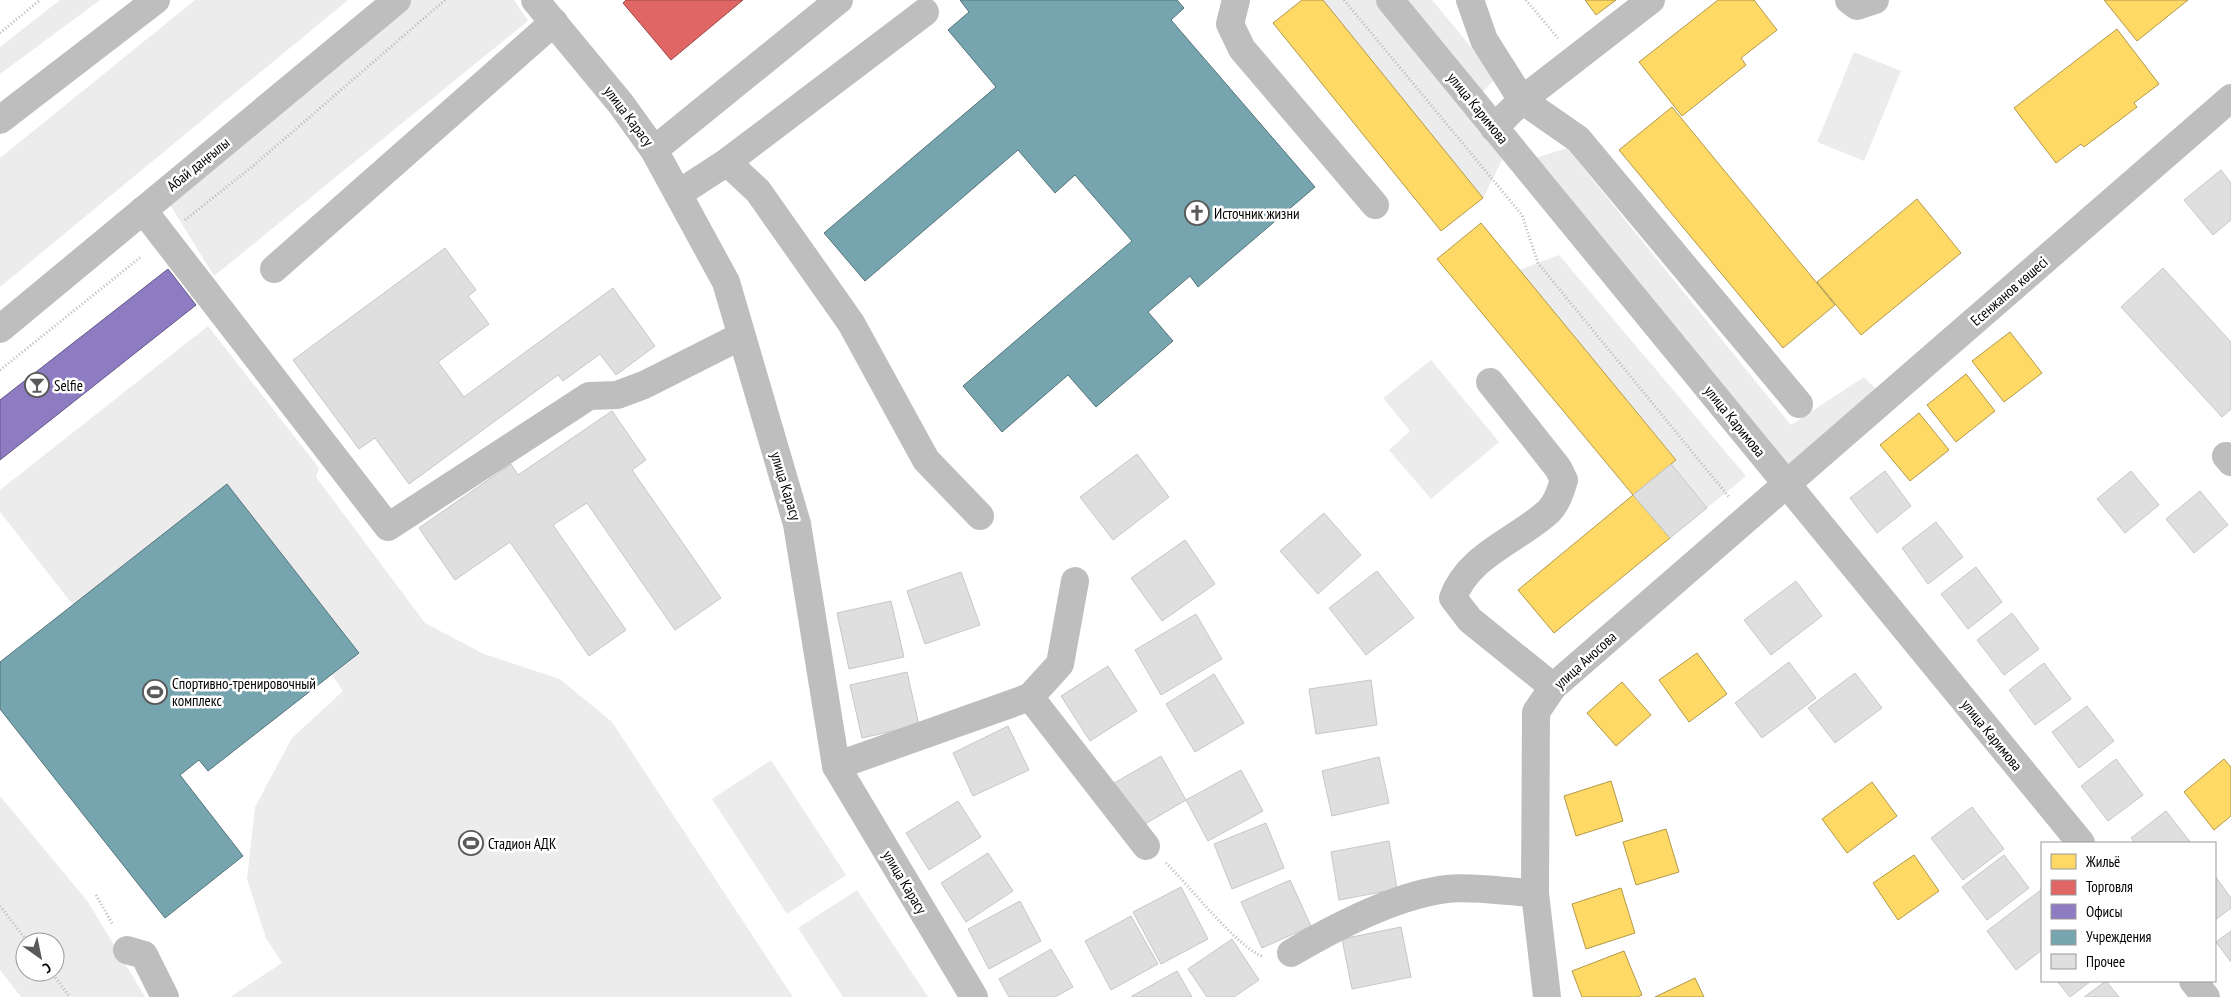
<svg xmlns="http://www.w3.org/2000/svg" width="2231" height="997" viewBox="0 0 2231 997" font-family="'PT Sans Narrow',sans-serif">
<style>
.green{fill:#ececec;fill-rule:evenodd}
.homes{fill:#ffd966;stroke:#b29847}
.shops{fill:#e06666;stroke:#9d4747}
.offices{fill:#8e7cc3;stroke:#635788}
.public{fill:#76a5af;stroke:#53747a}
.building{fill:#dfdfdf;stroke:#c7c7c7}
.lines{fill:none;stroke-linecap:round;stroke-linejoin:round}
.path{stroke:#b9b9b9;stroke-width:3;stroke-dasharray:1 2.5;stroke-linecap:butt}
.minor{stroke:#bebebe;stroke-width:28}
.major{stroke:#bebebe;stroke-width:28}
.labels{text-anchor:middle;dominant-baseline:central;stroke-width:5;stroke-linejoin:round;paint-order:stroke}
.street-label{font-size:15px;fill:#000;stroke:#fff}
.poi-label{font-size:15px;fill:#000;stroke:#fff;text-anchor:start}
</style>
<rect width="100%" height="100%" fill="#fff"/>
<g class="green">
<path d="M60,0H100L0,74V47Z"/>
<path d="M195,0H348L0,287V158Z"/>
<path d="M409,0H514L528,21L214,276L169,203Z"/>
<path d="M1323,0H1432L1486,65L1493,81L1473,102L1509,146L1483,198Z"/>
<path d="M1854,52L1901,71L1864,161L1817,142Z"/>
<path d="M1567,148L1791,425L1864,377L1885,398L1786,484L1522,162Z"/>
<path d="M1559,255L1746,476L1707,508L1671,464L1676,459L1519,270Z"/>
<path d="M208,326L319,468L316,477L425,623L484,654L560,679L612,722L793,997H230L282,963L266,938L247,879L255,807L292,738L343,691L332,675L359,653L227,484L73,605L0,512V490Z"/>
<path d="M1431,360L1499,442L1431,499L1389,450L1410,431L1383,398Z"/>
<path d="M771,760L846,875L787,914L712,799Z"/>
<path d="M0,796L88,902L145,997H21L0,970ZM25,942H55V972H25Z"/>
<path d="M857,890L928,997H843L798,928Z"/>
</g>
<g class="homes">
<path d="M1302,0H1323L1483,198L1441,231L1273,23Z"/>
<path d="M1585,0H1616L1596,15Z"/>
<path d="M1718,0H1754L1777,30L1741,58L1746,65L1682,116L1639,62Z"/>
<path d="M2104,0H2188L2137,41Z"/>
<path d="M2117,29L2159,84L2134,103L2137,107L2084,147L2081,144L2056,163L2014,108Z"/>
<path d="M1672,107L1835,305L1783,348L1619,150Z"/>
<path d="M1917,199L1961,253L1861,335L1817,282Z"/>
<path d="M1481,223L1676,460L1633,495L1437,259Z"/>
<path d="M2010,332L2042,373L2004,402L1972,361Z"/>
<path d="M1966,374L1995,411L1956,442L1927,405Z"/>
<path d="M1919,413L1949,450L1910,481L1880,445Z"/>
<path d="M1633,495L1670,538L1554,633L1518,590Z"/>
<path d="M1697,653L1727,694L1689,722L1659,680Z"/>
<path d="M1622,682L1651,715L1616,746L1587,713Z"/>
<path d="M2224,759L2231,767V816L2214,830L2184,792Z"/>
<path d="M1611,781L1623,821L1576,836L1564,796Z"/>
<path d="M1872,782L1897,816L1847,853L1822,819Z"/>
<path d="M1666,829L1679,872L1636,885L1623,842Z"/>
<path d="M1914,855L1939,891L1898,920L1873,883Z"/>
<path d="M1621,888L1635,933L1586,949L1572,904Z"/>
<path d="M1624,951L1642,995L1637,997H1582L1572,971Z"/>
<path d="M1695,978L1704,997H1655Z"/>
</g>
<path class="shops" d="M626,0H743L671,60L623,3Z"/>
<path class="offices" d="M168,269L196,305L0,460V400Z"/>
<g class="public">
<path d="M960,0H1177L1184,8L1171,20L1315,187L1198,287L1190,276L1148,312L1173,341L1096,407L1068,375L1002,432L963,386L1132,241L1075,175L1055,193L1018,150L865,281L824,233L996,87L948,30L969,12Z"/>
<path d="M227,484L359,653L208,771L199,760L180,775L243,856L165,918L0,709V662Z"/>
</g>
<g class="building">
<path d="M2221,170L2231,183V220L2213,235L2184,200Z"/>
<path d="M445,248L476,290L468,296L489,324L438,362L464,397L613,288L655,346L616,375L600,354L563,381L558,375L409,484L375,438L359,449L293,360Z"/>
<path d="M2163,268L2231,342V409L2222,417L2121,307Z"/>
<path d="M612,411L646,460L632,470L721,598L675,630L587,503L553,525L626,630L589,656L510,542L455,580L419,528L511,464L518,475Z"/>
<path d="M1137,454L1169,497L1113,540L1080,497Z"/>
<path d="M1671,464L1707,508L1670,538L1633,495Z"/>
<path d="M1885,471L1911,506L1877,533L1850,498Z"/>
<path d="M2131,471L2159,505L2125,533L2097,499Z"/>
<path d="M2200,491L2228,525L2194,553L2166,519Z"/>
<path d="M1324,513L1361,555L1318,594L1280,551Z"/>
<path d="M1936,522L1963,557L1928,584L1902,548Z"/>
<path d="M1185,540L1215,584L1162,621L1131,578Z"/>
<path d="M1976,567L2002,602L1968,629L1941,594Z"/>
<path d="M1377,571L1414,618L1366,655L1329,608Z"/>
<path d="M961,572L980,625L925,644L907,591Z"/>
<path d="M1796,581L1822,616L1771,655L1744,620Z"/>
<path d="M891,601L904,657L849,669L837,613Z"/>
<path d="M2012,613L2039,649L2004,675L1977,640Z"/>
<path d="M1196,614L1222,659L1161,695L1135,650Z"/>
<path d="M1789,662L1816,698L1762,738L1735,703Z"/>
<path d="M2044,663L2071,699L2035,725L2009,690Z"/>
<path d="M1108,666L1137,711L1090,741L1061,696Z"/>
<path d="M907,672L919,725L862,738L850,685Z"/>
<path d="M1855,673L1882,708L1835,743L1808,708Z"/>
<path d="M1214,674L1244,723L1195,752L1166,704Z"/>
<path d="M1371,680L1377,725L1316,734L1309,689Z"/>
<path d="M2087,706L2114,741L2079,768L2052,732Z"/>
<path d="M1008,726L1029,770L973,796L953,753Z"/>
<path d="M1161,756L1186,800L1135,830L1109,786Z"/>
<path d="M1379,757L1389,803L1332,816L1322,771Z"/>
<path d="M2116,759L2143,795L2108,821L2081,786Z"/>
<path d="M1241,770L1263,811L1208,841L1186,800Z"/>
<path d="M958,801L981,837L929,870L906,833Z"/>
<path d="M1972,807L2004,849L1963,880L1931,838Z"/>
<path d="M2166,811L2191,843H2135L2131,838Z"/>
<path d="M1266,823L1284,868L1232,889L1214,844Z"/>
<path d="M1389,841L1397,889L1339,900L1331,852Z"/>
<path d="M988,853L1013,891L966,922L941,883Z"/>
<path d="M2004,855L2029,888L1987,920L1962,887Z"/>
<path d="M2215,876L2231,898V908L2215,920Z"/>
<path d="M1290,880L1311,926L1262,948L1241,902Z"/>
<path d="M1181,887L1208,939L1161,964L1133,912Z"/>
<path d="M2042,889V950L2016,970L1987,931Z"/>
<path d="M1020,901L1041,941L989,969L968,929Z"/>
<path d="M1131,916L1158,964L1111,990L1085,941Z"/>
<path d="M1401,927L1411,977L1352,989L1342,939Z"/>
<path d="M2231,931V962L2216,942Z"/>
<path d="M1232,939L1259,980L1234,997H1207L1188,969Z"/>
<path d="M1051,949L1073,987L1055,997H1009L999,979Z"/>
<path d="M1177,971L1192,997H1132V996Z"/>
<path d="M2057,981H2091L2070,997Z"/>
<path d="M2106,981L2119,997H2084Z"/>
</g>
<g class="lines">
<g class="path">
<path d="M1344,0L1522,215L1538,263L1729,497"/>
<path d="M1526,0L1558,38"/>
<path d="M0,33L40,0"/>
<path d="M185,220L253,166L445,0"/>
<path d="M0,370L142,256"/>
<path d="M1166,863C1190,886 1237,948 1264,957"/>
<path d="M96,895L113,925"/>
<path d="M0,906L28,942"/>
<path d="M51,972L70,997"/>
</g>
<g class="minor">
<path d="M535,0L621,104L654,150L726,282L797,524L836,766L974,997"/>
<path d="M1236,0L1230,24L1242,49L1375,205"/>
<path d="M1390,0L2081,843"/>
<path d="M1470,0L1484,40L1522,100L1494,128"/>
<path d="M1651,0L1522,100L1578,139L1799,404"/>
<path d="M1849,0L1857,6L1875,0"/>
<path d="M654,150L839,0"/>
<path d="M727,162L758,191L851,323L926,460L980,516"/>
<path d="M678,194L727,162L925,12"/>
<path d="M143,210L388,527L589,396L617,395L644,385L741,336"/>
<path d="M274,269L554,22"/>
<path d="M1490,382L1558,468L1564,480C1561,490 1557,503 1549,511C1518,540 1468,555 1453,598L1470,620L1553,687"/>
<path d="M2226,456L2231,462"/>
<path d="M1030,697L1146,846"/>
<path d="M836,766L1030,697L1060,664L1075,581"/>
<path d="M127,950L144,955L165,997"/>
<path d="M1291,953C1335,927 1396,895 1447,889C1472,886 1509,892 1535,893"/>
<path d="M2193,981L2206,997"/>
<path d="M1547,997L1535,893L1536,712L1553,687L2231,98"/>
</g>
<g class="major">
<path d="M0,120L156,0"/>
<path d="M0,329L397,0"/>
</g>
</g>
<defs>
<symbol id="church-ring" viewBox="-11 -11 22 22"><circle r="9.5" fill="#fff" stroke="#595959" stroke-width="1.5"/><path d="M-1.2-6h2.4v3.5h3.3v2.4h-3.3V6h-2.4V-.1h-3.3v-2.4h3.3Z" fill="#595959"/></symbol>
<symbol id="bar-ring" viewBox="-11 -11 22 22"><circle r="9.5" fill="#fff" stroke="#595959" stroke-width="1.5"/><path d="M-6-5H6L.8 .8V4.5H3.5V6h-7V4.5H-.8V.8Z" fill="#595959"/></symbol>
<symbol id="stadium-ring" viewBox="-11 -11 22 22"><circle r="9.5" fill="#fff" stroke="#595959" stroke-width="1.5"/><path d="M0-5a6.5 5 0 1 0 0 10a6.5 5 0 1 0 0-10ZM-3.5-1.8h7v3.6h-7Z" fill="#595959"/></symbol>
</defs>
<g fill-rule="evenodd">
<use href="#church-ring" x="1183" y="199" width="28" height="28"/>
<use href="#bar-ring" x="23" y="371" width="28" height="28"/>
<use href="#stadium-ring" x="141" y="678" width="28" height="28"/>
<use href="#stadium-ring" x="457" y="829" width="28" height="28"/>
</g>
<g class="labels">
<g class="street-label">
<text transform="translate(1478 108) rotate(51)">улица Каримова</text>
<text transform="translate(629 116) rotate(53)">улица Карасу</text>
<text transform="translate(198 164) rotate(-39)">Абай даңғылы</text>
<text transform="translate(2009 291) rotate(-41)">Есенжанов көшесі</text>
<text transform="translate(1735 421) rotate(51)">улица Каримова</text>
<text transform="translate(786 486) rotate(73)">улица Карасу</text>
<text transform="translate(1585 660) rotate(-42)">улица Аносова</text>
<text transform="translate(1992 735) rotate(51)">улица Каримова</text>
<text transform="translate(905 882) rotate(59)">улица Карасу</text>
</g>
<g class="poi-label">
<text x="1214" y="213">Источник жизни</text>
<text x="54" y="385">Selfie</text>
<text x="172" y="683">Спортивно-тренировочный<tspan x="172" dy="17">комплекс</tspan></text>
<text x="488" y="843">Стадион АДК</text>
</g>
</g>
<rect x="2041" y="842" width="175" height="140" fill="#ffffff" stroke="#999999"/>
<rect x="2051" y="854" width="25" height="15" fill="#ffd966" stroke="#999999"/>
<text x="2086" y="867" font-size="15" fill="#000000">Жильё</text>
<rect x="2051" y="880" width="25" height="15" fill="#e06666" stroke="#999999"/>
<text x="2086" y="892" font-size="15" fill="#000000">Торговля</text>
<rect x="2051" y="904" width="25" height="15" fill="#8e7cc3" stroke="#999999"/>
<text x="2086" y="917" font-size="15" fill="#000000">Офисы</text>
<rect x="2051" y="930" width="25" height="15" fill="#76a5af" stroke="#999999"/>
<text x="2086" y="942" font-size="15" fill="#000000">Учреждения</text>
<rect x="2051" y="954" width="25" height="15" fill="#dfdfdf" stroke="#999999"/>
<text x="2086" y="967" font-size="15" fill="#000000">Прочее</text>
<g transform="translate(40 957) rotate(147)"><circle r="24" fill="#ffffff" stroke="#999999"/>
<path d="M0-4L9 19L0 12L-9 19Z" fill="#595959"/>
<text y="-8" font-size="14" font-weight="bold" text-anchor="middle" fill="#000000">С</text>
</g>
</svg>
